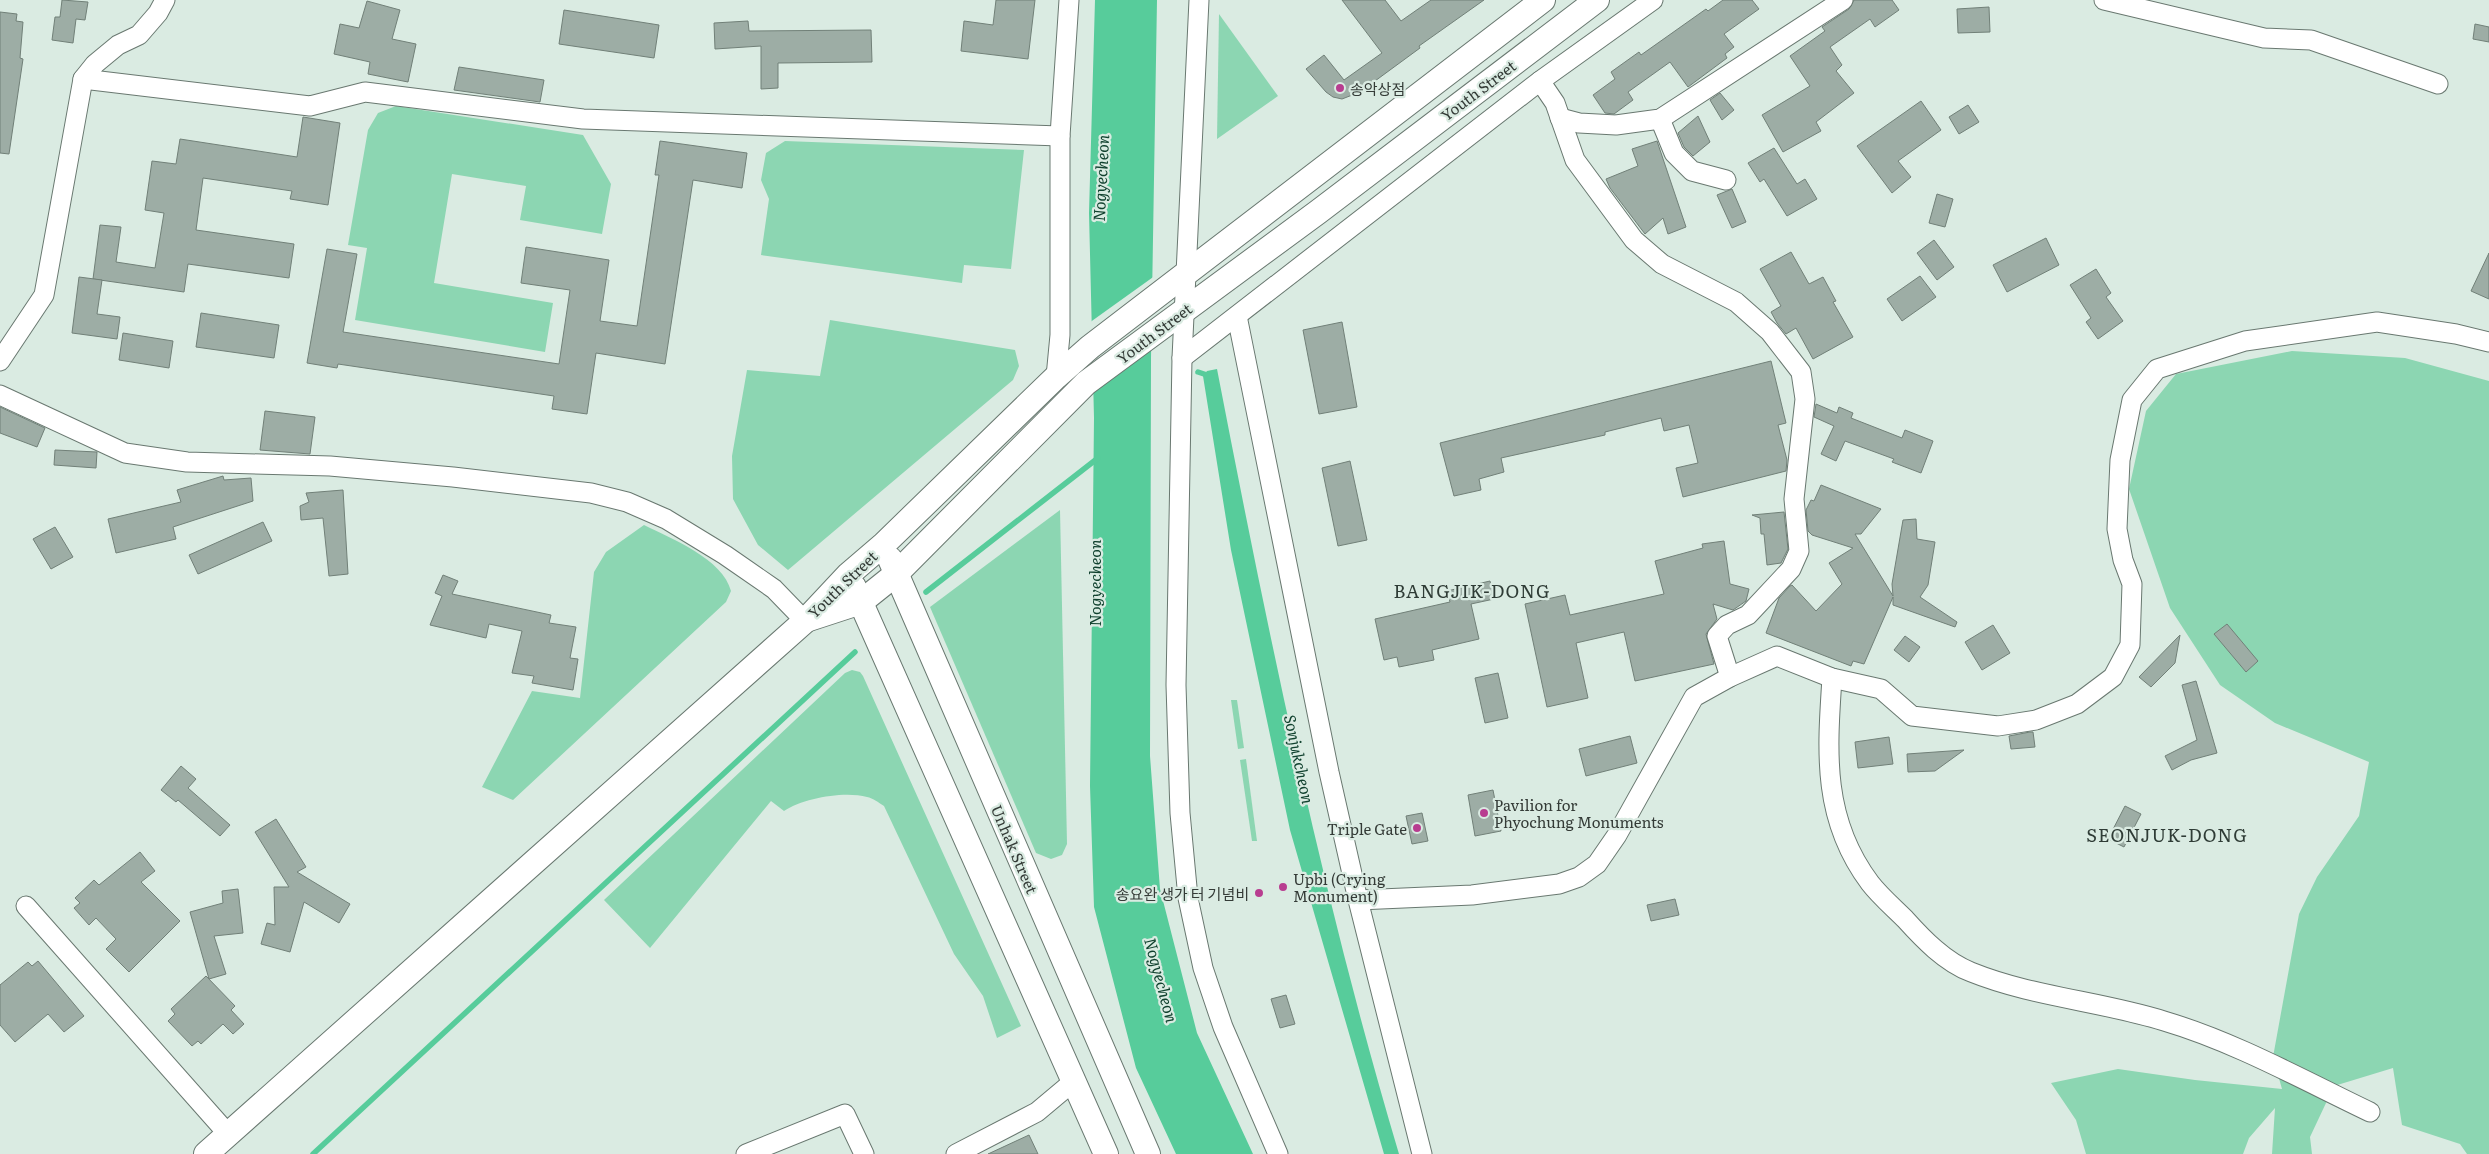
<svg xmlns="http://www.w3.org/2000/svg" width="2489" height="1154" viewBox="0 0 2489 1154" font-family="Literata,'Noto Sans KR',serif">
<style>
.green{fill:#8cd6b2}
.water{fill:#57cc9b}
.pier{fill:#daebe2}
.lines{fill:none;stroke-linecap:round;stroke-linejoin:round}
.stream{stroke:#57cc9b;stroke-width:5.5}
.building{fill:#9dada5;stroke:#718078}
.minor-casing{stroke:#697870;stroke-width:21}
.major-casing{stroke:#697870;stroke-width:26}
.minor{stroke:#fff;stroke-width:19}
.major{stroke:#fff;stroke-width:24}
.poi-dot{fill:#b83d90;stroke:#daebe2;stroke-width:2}
.labels{text-anchor:middle;dominant-baseline:central;stroke-width:4.5;stroke-linejoin:round;paint-order:stroke}
.poi-label{font-size:15px;fill:#343b37;stroke:#daebe2;text-anchor:start}
.street-label{font-size:15px;fill:#343b37;stroke:#daebe2}
.water-label{font-size:16px;font-style:italic;fill:#11422f;stroke:#daebe2}
.quarter-label{font-size:18px;letter-spacing:1px;fill:#2f3c36;stroke:#daebe2}
</style>
<rect width="100%" height="100%" fill="#daebe2"/>
<g class="green">
<path d="M1219,14L1278,96L1217,139Z"/>
<path d="M396,106L583,135L611,184L602,234L520,220L526,186L452,174L434,283L553,303L545,352L355,320L367,248L348,245L368,130L378,113Z"/>
<path d="M785,141L1024,150L1011,269L964,265L962,283L761,255L769,199L761,180L766,153Z"/>
<path d="M830,320L1015,350L1019,366L1013,380L788,570L758,545L733,499L732,456L747,370L820,376Z"/>
<path d="M2292,351L2405,358L2489,381V1154H2467L2460,1144L2402,1125L2393,1068L2334,1086L2310,1137L2312,1154H2272L2275,1108L2249,1138L2243,1154H2086L2076,1120L2051,1083L2118,1069L2195,1080L2282,1089L2273,1057L2299,914L2317,877L2359,816L2369,762L2275,723L2220,685L2170,608L2129,489L2146,411L2176,374Z"/>
<path d="M1060,510L1067,844L1062,855L1051,859L1036,853L930,607Z"/>
<path d="M644,525C672,539 723,559 731,591L726,602L513,800L482,787L532,691L580,698L594,572L606,552Z"/>
<path d="M852,670L860,672L863,676L1021,1026L997,1038L983,996L954,954L884,806C879,803 873,798 867,797C844,791 804,798 784,811L771,801L650,948L604,900L845,673Z"/>
<path d="M1231,700H1237L1244,748L1238,749Z"/>
<path d="M1246,759L1257,841H1252L1240,760Z"/>
</g>
<g class="water">
<path d="M1095,0H1157L1151,358L1150,756L1160,889L1197,1033L1253,1154H1176L1136,1068L1094,907L1090,786L1094,418L1089,213Z"/>
<path d="M1217,369C1268,633 1322,896 1399,1154H1384L1290,830L1231,550L1203,376L1207,371Z"/>
</g>
<path class="pier" d="M1156,275L1154,346L1091,391L1089,323Z"/>
<g class="lines">
<g class="stream">
<path d="M1198,372L1210,376"/>
<path d="M926,592L1098,458"/>
<path d="M313,1154L855,652"/>
</g>
</g>
<g class="building">
<path d="M62,0L88,2L85,20L76,19L73,43L52,40L55,17H60Z"/>
<path d="M996,0H1035L1028,59L961,51L964,21L993,25Z"/>
<path d="M1342,0H1385L1401,21L1431,0H1484L1419,46L1420,48L1360,92L1342,99L1333,97L1326,92L1306,69L1324,55L1344,80L1382,53Z"/>
<path d="M1723,0H1752L1759,9L1724,34L1734,47L1725,54L1727,58L1688,87L1670,62L1628,92L1633,100L1614,114L1605,113L1593,95L1615,79L1611,72L1639,52L1641,55L1706,9L1708,11Z"/>
<path d="M1854,0H1892L1899,10L1875,27L1870,19L1830,47L1842,65L1836,71L1854,93L1816,122L1821,131L1783,152L1762,115L1810,86L1790,56L1825,31L1822,27L1849,9Z"/>
<path d="M367,1L400,10L392,39L416,44L408,82L368,74L370,62L334,54L340,24L359,28Z"/>
<path d="M1989,7L1990,32L1958,33L1957,9Z"/>
<path d="M564,10L659,25L654,58L559,44Z"/>
<path d="M0,12L17,14L16,21L23,22L20,58L23,59L9,154L0,153Z"/>
<path d="M748,21L749,31L871,30L872,62L778,63V88L761,89V46L715,49L714,23Z"/>
<path d="M2475,24L2489,27V42L2473,39Z"/>
<path d="M459,67L544,80L540,102L454,90Z"/>
<path d="M1720,93L1734,110L1722,120L1710,100Z"/>
<path d="M1921,101L1941,130L1898,161L1911,177L1892,193L1857,146Z"/>
<path d="M1968,105L1979,122L1959,134L1949,117Z"/>
<path d="M1698,116L1710,142L1693,156L1684,147L1678,133Z"/>
<path d="M303,117L340,123L328,205L290,199L292,191L203,178L196,230L294,244L289,278L188,264L184,292L93,279L100,225L121,227L116,262L155,268L164,213L145,210L152,161L176,164L180,139L297,157Z"/>
<path d="M660,141L747,153L742,188L693,180L665,364L596,353L587,414L552,409L554,396L338,364L337,368L307,363L327,249L357,254L343,332L559,364L570,290L521,283L526,247L609,260L600,321L637,326L659,175H655Z"/>
<path d="M1657,141L1686,227L1668,234L1663,218L1645,234L1610,188L1606,179L1638,166L1632,149Z"/>
<path d="M1774,148L1797,184L1805,179L1817,199L1787,216L1764,179L1760,182L1748,163Z"/>
<path d="M1732,189L1746,222L1732,228L1717,195Z"/>
<path d="M1937,194L1953,199L1945,227L1929,223Z"/>
<path d="M2046,238L2059,265L2007,292L1993,265Z"/>
<path d="M1934,240L1954,267L1937,280L1917,253Z"/>
<path d="M1791,252L1809,284L1823,277L1836,301L1833,302L1853,337L1813,359L1796,328L1786,334L1777,323L1771,312L1781,306L1760,269Z"/>
<path d="M2489,253V299L2471,291Z"/>
<path d="M2096,269L2111,293L2106,297L2123,321L2098,339L2086,322L2091,318L2070,285Z"/>
<path d="M1920,276L1936,297L1902,321L1887,299Z"/>
<path d="M79,277L102,280L97,314L120,317L117,339L72,333Z"/>
<path d="M201,313L279,325L274,358L196,347Z"/>
<path d="M1342,322L1357,407L1319,414L1303,330Z"/>
<path d="M123,333L173,341L169,368L119,360Z"/>
<path d="M1771,361L1786,423L1778,425L1787,460L1786,471L1683,497L1676,468L1698,463L1689,425L1664,431L1661,418L1605,432V435L1501,458L1504,472L1479,479L1481,490L1454,496L1440,443Z"/>
<path d="M1816,404L1837,413L1839,407L1853,413L1851,418L1902,438L1905,430L1933,441L1921,473L1892,462L1894,459L1845,441L1836,461L1821,454L1834,426L1814,417Z"/>
<path d="M0,407L45,428L37,447L0,433Z"/>
<path d="M265,411L315,417L310,454L260,450Z"/>
<path d="M55,450L97,452L96,468L54,465Z"/>
<path d="M1350,461L1367,540L1338,546L1322,468Z"/>
<path d="M223,476L224,480L251,478L253,501L173,527L176,539L116,553L108,519L181,502L177,490Z"/>
<path d="M1821,485L1881,509L1861,534H1855L1893,596L1892,584L1903,520L1916,519L1917,539L1935,542L1928,585L1920,597L1957,622L1955,627L1893,605V597L1864,664L1853,661L1851,666L1766,633L1779,598L1790,586L1792,585L1816,611L1842,584L1829,563L1853,548L1812,535L1808,531L1806,510L1811,500L1814,501Z"/>
<path d="M343,490L348,574L329,576L323,518L301,520L300,506L309,502L306,493Z"/>
<path d="M1784,512L1788,549L1781,563L1767,565L1764,534H1761L1760,518L1752,515Z"/>
<path d="M263,522L272,541L198,574L189,555Z"/>
<path d="M55,527L73,557L51,569L33,539Z"/>
<path d="M1724,541L1730,584L1749,589L1746,601L1733,610L1713,604L1717,619L1706,634L1714,664L1635,681L1624,632L1576,643L1588,698L1547,707L1525,604L1565,595L1570,615L1664,594L1655,561L1703,548L1702,544Z"/>
<path d="M443,575L458,581L452,594L551,615L549,623L576,627L570,658L578,659L573,690L532,683L534,676L512,673L522,631L489,624L486,638L430,625L442,596L435,593Z"/>
<path d="M1490,581L1494,599L1471,604L1479,639L1432,650L1434,660L1399,667L1397,657L1384,660L1375,619L1450,602L1447,591Z"/>
<path d="M2227,624L2258,661L2246,672L2214,634Z"/>
<path d="M1993,625L2010,653L1982,670L1965,642Z"/>
<path d="M2180,635L2175,663L2151,687L2139,677Z"/>
<path d="M1905,636L1920,647L1909,662L1894,650Z"/>
<path d="M1498,673L1508,718L1485,723L1475,678Z"/>
<path d="M2196,681L2217,753L2191,760L2172,770L2165,756L2197,740L2182,685Z"/>
<path d="M2030,732H2033L2035,747L2011,749L2009,736Z"/>
<path d="M1630,736L1637,763L1586,776L1579,749Z"/>
<path d="M1889,737L1893,764L1858,768L1855,742Z"/>
<path d="M1964,750L1935,771L1908,772L1907,754Z"/>
<path d="M181,766L196,779L188,788L230,825L220,836L178,800L176,802L161,790Z"/>
<path d="M1493,790L1501,831L1475,836L1468,795Z"/>
<path d="M2125,806L2141,814L2124,847L2108,839Z"/>
<path d="M1422,813L1428,841L1412,844L1406,816Z"/>
<path d="M276,819L306,867L297,872L350,904L339,923L304,902L290,952L261,944L267,923L275,925L274,887H289L255,832Z"/>
<path d="M140,852L155,871L141,882L180,921L129,972L106,949L116,939L96,918L89,925L74,908L80,903L75,898L94,880L99,885Z"/>
<path d="M238,889L243,933L214,936L226,974L209,979L190,912L223,903L222,891Z"/>
<path d="M1675,899L1679,915L1651,921L1647,905Z"/>
<path d="M38,961L84,1016L64,1032L48,1014L15,1042L0,1025V985L28,962L32,966Z"/>
<path d="M206,976L235,1006L231,1010L244,1024L233,1034L223,1024L201,1044L198,1041L192,1046L168,1021L175,1014L171,1009Z"/>
<path d="M1286,995L1295,1024L1280,1028L1271,999Z"/>
<path d="M1029,1135L1038,1154H988Z"/>
</g>
<g class="lines">
<defs>
<g id="minor">
<path d="M1199,0L1182,358L1176,685L1180,813L1188,898L1203,968L1223,1027L1278,1154"/>
<path d="M1653,0L1540,81L1555,103L1575,160L1634,240L1662,264L1736,302L1770,332L1801,372L1805,399L1794,499L1799,551L1791,569L1748,615L1727,625L1717,636L1730,677"/>
<path d="M2104,0L2264,38L2311,40L2438,84"/>
<path d="M83,79L310,106L365,92L583,119L1060,136"/>
<path d="M1560,118L1579,123L1616,125L1660,119L1843,0"/>
<path d="M1660,119L1674,153L1692,171L1726,180"/>
<path d="M1237,316L1329,772L1358,900L1422,1154"/>
<path d="M1182,358L1540,81"/>
<path d="M0,361L44,295L83,79L95,64L118,45L139,35L158,13L165,0"/>
<path d="M1056,377L1060,335V136L1069,0"/>
<path d="M0,395L125,453L187,462L330,466L453,477L591,493L627,502L666,519L725,555L774,589L805,621"/>
<path d="M1832,678C1827,753 1822,819 1870,883C1880,896 1893,907 1905,919C1923,939 1945,962 1971,972C2033,997 2100,1001 2164,1021C2235,1042 2303,1080 2370,1112"/>
<path d="M1358,900L1472,895L1559,884L1579,877L1597,864L1617,835L1694,697L1730,677L1777,656L1832,678L1881,689L1912,716L1998,726L2036,720L2077,704L2113,677L2130,645L2132,584L2123,560L2117,529L2120,460L2132,400L2157,369L2245,341L2377,322L2456,334L2489,342"/>
<path d="M26,906L228,1134"/>
<path d="M746,1154L845,1114L864,1154"/>
<path d="M956,1154L1037,1112L1074,1081"/>
</g>
<g id="major">
<path d="M890,559L1148,1154"/>
<path d="M854,587L1106,1154"/>
<path d="M809,619L861,602L896,574L1086,383L1318,212L1597,0"/>
<path d="M206,1154L805,621L849,574L884,544L1056,377L1090,347L1543,0"/>
</g>
</defs>
<use href="#minor" class="minor-casing"/>
<use href="#major" class="major-casing"/>
<use href="#minor" class="minor"/>
<use href="#major" class="major"/>
</g>
<g class="poi-dot">
<circle cx="1340" cy="88" r="5"/>
<circle cx="1484" cy="813" r="5"/>
<circle cx="1417" cy="828" r="5"/>
<circle cx="1283" cy="887" r="5"/>
<circle cx="1259" cy="893" r="5"/>
</g>
<g class="labels">
<g class="poi-label">
<text x="1350" y="88">송악상점</text>
<text x="1494" y="804">Pavilion for<tspan x="1494" dy="17">Phyochung Monuments</tspan></text>
<text x="1407" y="828" text-anchor="end">Triple Gate</text>
<text x="1293" y="878">Upbi (Crying<tspan x="1293" dy="17">Monument)</tspan></text>
<text x="1249" y="893" text-anchor="end">송요완 생가 터 기념비</text>
</g>
<g class="street-label">
<text transform="translate(1478 90) rotate(-37)">Youth Street</text>
<text transform="translate(1154 333) rotate(-37)">Youth Street</text>
<text transform="translate(842 584) rotate(-44)">Youth Street</text>
<text transform="translate(1015 849) rotate(67)">Unhak Street</text>
</g>
<g class="water-label">
<text transform="translate(1100 178) rotate(-87)">Nogyecheon</text>
<text transform="translate(1094 583) rotate(-90)">Nogyecheon</text>
<text transform="translate(1300 759) rotate(78)">Sonjukcheon</text>
<text transform="translate(1162 980) rotate(75)">Nogyecheon</text>
</g>
<g class="quarter-label">
<text x="1472" y="590">BANGJIK-DONG</text>
<text x="2167" y="834">SEONJUK-DONG</text>
</g>
</g>
</svg>
